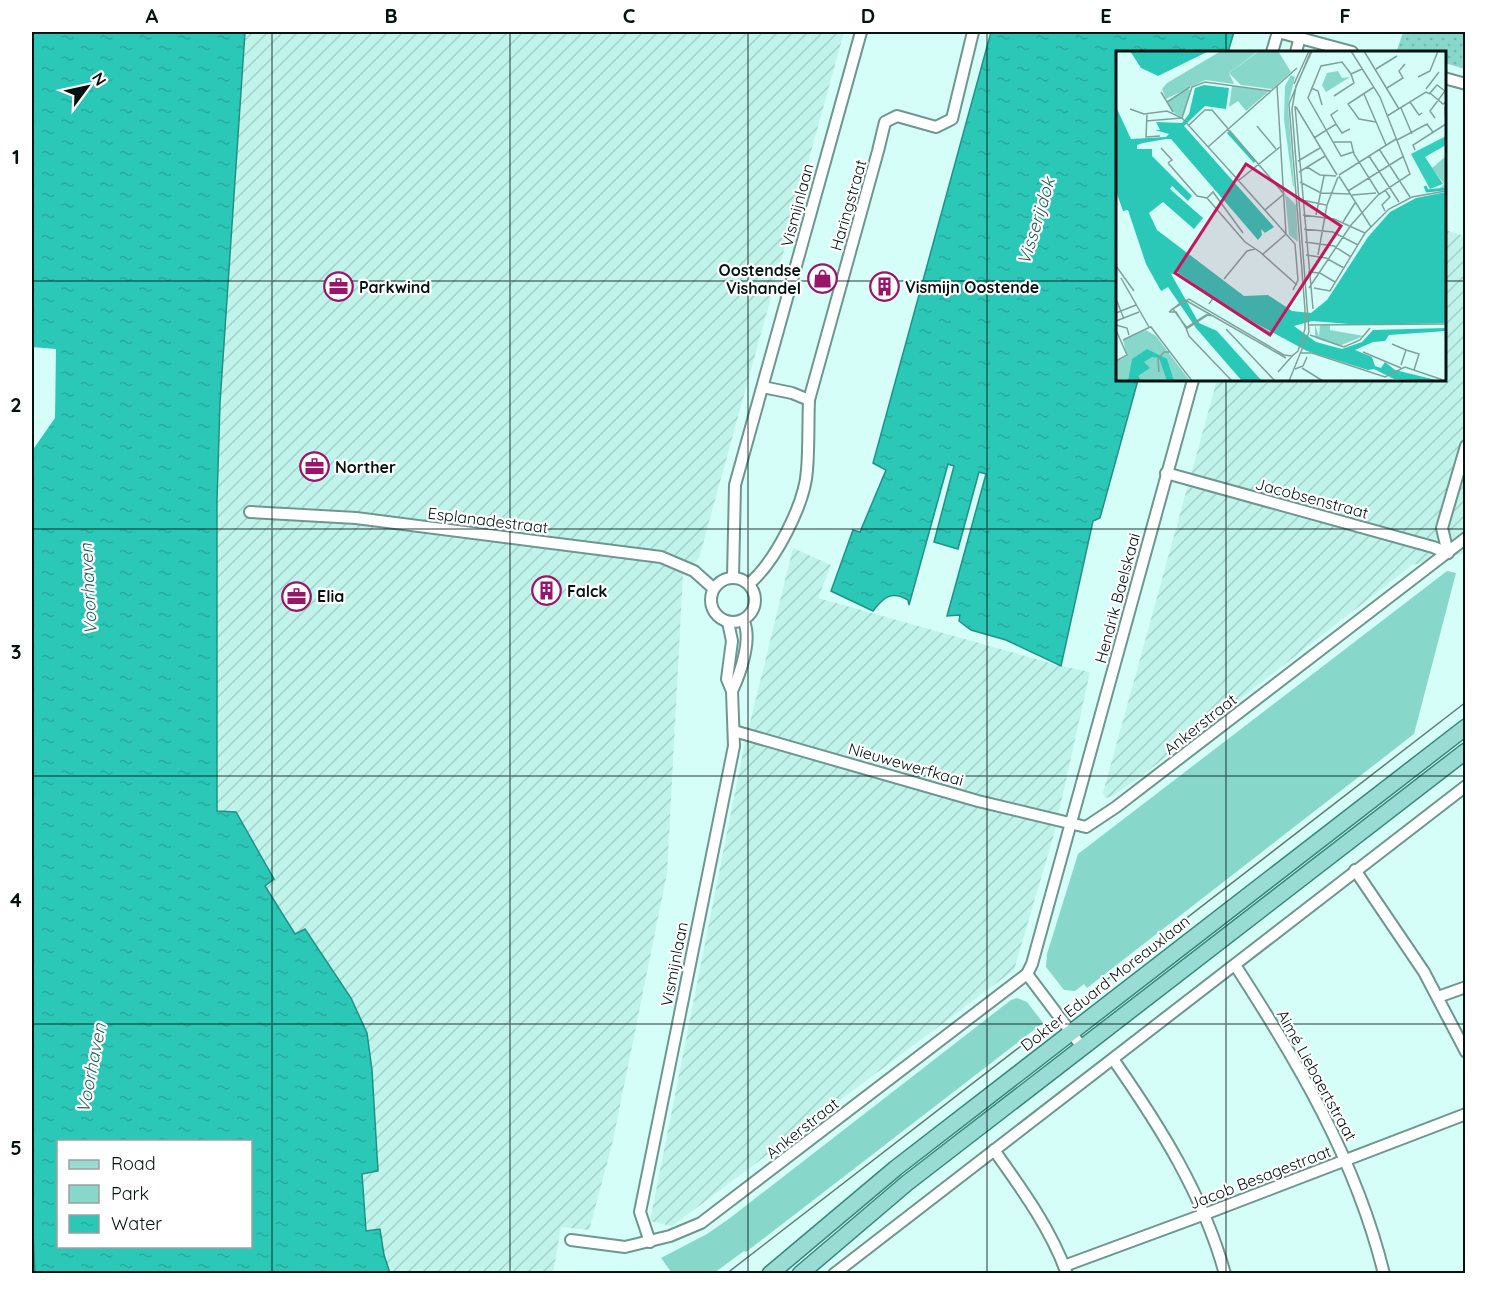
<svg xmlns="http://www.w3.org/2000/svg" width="1497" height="1305" viewBox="0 0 1497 1305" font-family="Quicksand,sans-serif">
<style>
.industrial{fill:url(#industrial-furrows)}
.green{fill:#87d8cb}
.park{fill:url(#park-dots)}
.water{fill:url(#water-ripples);stroke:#209185;stroke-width:1.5;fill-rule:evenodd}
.pier{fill:#d4fef7}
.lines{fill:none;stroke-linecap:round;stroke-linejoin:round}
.street-casing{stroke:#6f968f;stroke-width:14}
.primary-casing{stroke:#38867b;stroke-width:18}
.street{stroke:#fff;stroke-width:10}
.primary{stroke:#98dcd3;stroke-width:15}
.tram{stroke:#617c77;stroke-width:1.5}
.grid{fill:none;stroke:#041210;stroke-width:1.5;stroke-opacity:0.55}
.labels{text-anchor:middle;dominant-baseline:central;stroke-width:4.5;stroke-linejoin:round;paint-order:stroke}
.street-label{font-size:16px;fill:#041210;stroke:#fff}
.poi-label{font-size:16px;font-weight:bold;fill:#041210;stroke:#fff;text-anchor:start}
.water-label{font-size:18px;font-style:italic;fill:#266159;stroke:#fff}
.inset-river{fill:none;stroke:#2cc8b7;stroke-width:3}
.inset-road{fill:none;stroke:#81a09b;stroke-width:1.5}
.view{fill:#c2185b;fill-opacity:0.15;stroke:#c2185b;stroke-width:3}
.inset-edge{fill:none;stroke:#041210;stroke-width:3}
.neatline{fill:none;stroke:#041210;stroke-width:2}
.grid-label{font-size:20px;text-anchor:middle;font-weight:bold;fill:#041210}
</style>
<defs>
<pattern id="industrial-furrows" width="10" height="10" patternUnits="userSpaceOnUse" patternTransform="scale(1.5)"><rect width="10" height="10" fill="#c0f4eb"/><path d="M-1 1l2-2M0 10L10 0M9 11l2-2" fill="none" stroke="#a3d0c8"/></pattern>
<pattern id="park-dots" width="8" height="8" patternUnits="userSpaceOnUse" patternTransform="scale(1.5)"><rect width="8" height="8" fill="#87d8cb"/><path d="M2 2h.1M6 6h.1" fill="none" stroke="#73b8ad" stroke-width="1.8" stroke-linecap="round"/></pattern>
<pattern id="water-ripples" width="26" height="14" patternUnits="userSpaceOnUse" patternTransform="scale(1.5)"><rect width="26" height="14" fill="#2cc8b7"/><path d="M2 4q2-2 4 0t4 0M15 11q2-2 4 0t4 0" fill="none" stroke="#26ab9c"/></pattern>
</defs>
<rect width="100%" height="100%" fill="#d4fef7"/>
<g class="industrial">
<path d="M245,32H844L699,558L683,574L667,873L612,1145L589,1230L561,1227L553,1273H390L384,1255L380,1229L366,1231L362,1173L378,1170L372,1070L367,1033L305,929L295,935L264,885L274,879L217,811V500L220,403Z"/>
<path d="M1445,230L1465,236V553L1412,565L1140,777L1113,796L1106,798L1103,793L1217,380H1444Z"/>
<path d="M793,548L831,565L818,598L1061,666L1090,672L1054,834L1014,970L672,1226L650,1221L744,747Z"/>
</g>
<g class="green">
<path d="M1447,571L1456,573L1414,734L1087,988L1084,984L1075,991L1064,990L1046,967L1047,954L1078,854Z"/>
<path d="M1017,998L1027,1002L1043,1023L746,1252L744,1251L714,1273H672L661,1258L707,1234L730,1218L1011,1000Z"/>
</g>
<path class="park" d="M1403,32H1465V69L1445,63L1444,52H1406L1397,50Z"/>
<g class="water">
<path d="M32,32H245L220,403L217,500V811L236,812L274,879L265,886L295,934L305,929L351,998L367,1033L372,1070L378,1171L362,1174L366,1231L380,1229L384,1255L390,1273H35L32,1214ZM58,1142H250V1246H58Z"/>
<path d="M991,32H1234L1228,52H1118V380H1138L1100,518L1093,521L1061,666L1006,640L971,630L959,621L960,615L947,616L986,474L979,472L958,549L934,542L954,466L948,464L909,605L908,600C891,590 883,598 873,611L831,591L853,530L860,532L886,470L873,463Z"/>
</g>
<path class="pier" d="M32,347L56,349L55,418L32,451Z"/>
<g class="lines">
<defs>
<g id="street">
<path d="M1278,32L1352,52"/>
<path d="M1272,52L1278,32"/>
<path d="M1296,52L1301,33"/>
<path d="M1444,78L1466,84"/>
<path d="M809,400L878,151L885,122L897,116L936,127L952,119L973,32"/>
<path d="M1166,473L1433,547L1448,553"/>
<path d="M250,512L356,518L661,557L694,571L713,588"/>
<path d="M1448,553L1442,528L1466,446"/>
<path d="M733,577L735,485L861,32"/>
<circle cx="733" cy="600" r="22"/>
<path d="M749,584C775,562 805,504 807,470C809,447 808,424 809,400L792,393L763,387"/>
<path d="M732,691C740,674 753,638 743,620"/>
<path d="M734,731L978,801L1086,827L1116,807L1466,538"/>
<path d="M1355,870L1424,972L1466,1052"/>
<path d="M1235,965C1298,1062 1356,1160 1384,1274"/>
<path d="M1027,974L1082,1047"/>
<path d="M1438,997L1466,987"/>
<path d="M1113,1059C1159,1125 1203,1194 1225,1274"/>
<path d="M994,1150C1021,1188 1051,1229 1067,1274"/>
<path d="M571,1240L625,1247L670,1236L701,1223L1027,974L1032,964L1193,380"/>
<path d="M650,1242L640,1212L734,746L732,691L727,679L732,641L728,622"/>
<path d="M1064,1266L1205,1214L1466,1114"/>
<path d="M834,1274L1466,786"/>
</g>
<g id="primary">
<path d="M770,1274L896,1168L1466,727"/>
<path d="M800,1274L907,1183L1466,751"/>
</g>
</defs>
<use href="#street" class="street-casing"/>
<use href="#primary" class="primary-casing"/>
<use href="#street" class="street"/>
<use href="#primary" class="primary"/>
<path class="tram" d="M726,1274L1466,702"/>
</g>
<path class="grid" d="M272,32V1274M510,32V1274M748,32V1274M987,32V1274M1226,32V52M32,281H1118M1444,281H1466M1226,380V1274M32,529H1466M32,776H1466M32,1024H1466"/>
<defs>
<symbol id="shop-ring" viewBox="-11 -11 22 22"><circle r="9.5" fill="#fff" stroke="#98156a" stroke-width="1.5"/><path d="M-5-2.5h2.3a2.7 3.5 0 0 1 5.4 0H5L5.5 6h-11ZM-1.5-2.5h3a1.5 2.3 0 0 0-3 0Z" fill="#98156a"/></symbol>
<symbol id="office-ring" viewBox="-11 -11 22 22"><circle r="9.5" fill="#fff" stroke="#98156a" stroke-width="1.5"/><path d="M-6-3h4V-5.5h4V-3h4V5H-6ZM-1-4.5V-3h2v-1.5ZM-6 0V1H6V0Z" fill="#98156a"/></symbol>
<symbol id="building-ring" viewBox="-11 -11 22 22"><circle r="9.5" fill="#fff" stroke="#98156a" stroke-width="1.5"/><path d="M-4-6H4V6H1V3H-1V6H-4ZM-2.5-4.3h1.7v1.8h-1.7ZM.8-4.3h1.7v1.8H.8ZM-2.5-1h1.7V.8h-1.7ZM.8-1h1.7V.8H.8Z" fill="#98156a"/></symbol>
</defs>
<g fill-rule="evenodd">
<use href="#shop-ring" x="806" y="262" width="33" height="33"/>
<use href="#office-ring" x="322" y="270" width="33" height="33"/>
<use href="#building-ring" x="868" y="270" width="33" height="33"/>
<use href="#office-ring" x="298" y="450" width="33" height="33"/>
<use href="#building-ring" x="530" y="574" width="33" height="33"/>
<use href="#office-ring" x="280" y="580" width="33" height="33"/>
</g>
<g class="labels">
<g class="street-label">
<text transform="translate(797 205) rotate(-75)">Vismijnlaan</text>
<text transform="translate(848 205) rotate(-74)">Haringstraat</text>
<text transform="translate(1312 498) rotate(15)">Jacobsenstraat</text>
<text transform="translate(488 520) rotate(7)">Esplanadestraat</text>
<text transform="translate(1117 598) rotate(-75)">Hendrik Baelskaai</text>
<text transform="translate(1200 724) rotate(-38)">Ankerstraat</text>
<text transform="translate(906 764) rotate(16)">Nieuwewerfkaai</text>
<text transform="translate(674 964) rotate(-79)">Vismijnlaan</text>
<text transform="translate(1105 983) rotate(-38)">Dokter Eduard Moreauxlaan</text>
<text transform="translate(1317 1075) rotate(61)">Aimé Liebaertstraat</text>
<text transform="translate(802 1128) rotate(-38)">Ankerstraat</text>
<text transform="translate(1260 1177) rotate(-21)">Jacob Besagestraat</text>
</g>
<g class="poi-label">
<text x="801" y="270" text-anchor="end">Oostendse<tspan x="801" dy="18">Vishandel</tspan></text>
<text x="359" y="287">Parkwind</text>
<text x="905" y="287">Vismijn Oostende</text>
<text x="335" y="467">Norther</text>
<text x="567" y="591">Falck</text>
<text x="317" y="596">Elia</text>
</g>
<g class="water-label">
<text transform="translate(1036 221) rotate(-73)">Visserijdok</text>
<text transform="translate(88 589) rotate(-93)">Voorhaven</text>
<text transform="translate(91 1068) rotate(-79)">Voorhaven</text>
</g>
</g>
<g transform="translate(1116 51)">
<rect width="330" height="330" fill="#d4fef7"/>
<path d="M105,0H142L113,22L118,33L89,29L50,48L46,38L51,32ZM175,24L179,26L172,54L178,135L177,136L168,68L169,35ZM116,35L152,40V41L130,60L122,50L113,56ZM71,38L75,39L66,66L58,62L51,51ZM330,105V137H324L328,133L316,117ZM169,143L180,154L182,191L173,184Z" fill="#87d8cb"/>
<path d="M330,85V94L309,106L327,133L314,138L295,103Z" fill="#35cebc"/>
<path d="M143,0H162L175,21L156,38L125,34L113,22ZM222,20L226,27L234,26L210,41L206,34L211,22ZM214,273V279L248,285L223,295L199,287V274L203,285L204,274ZM30,279L40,285L74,330H0V311L11,305L7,289Z" fill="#87d8cb"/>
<path d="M14,0H93L42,25L25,17ZM88,34L113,37L110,58L89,55L68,75L158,176L149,182L145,178L146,184L142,189L55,88H50L27,92L21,94V98H36V105L76,145L72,150L56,135L54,138L87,167L78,178L47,151L33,162L41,179L128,245L152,244L176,260L195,262L211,249L252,186L274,161L300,147L330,141V272L245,274L196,270L178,275L200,291L226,298L246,291L257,279L330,277V280L273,284L269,290L257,291L239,299L256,306L259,315L265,317L269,311L279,319L324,330L278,328L258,318L252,319L191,300L115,259L61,221L55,223L83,272L101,280L146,330H126L80,277L52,236L45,240L30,213L12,159L7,160L0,140V56L15,88L50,86L53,83L39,79H44L40,71L66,72L73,63L79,37ZM31,298L51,308L58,330H51L43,307L36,306L28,311L34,317L22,325L25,329L39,330H12L16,308Z" fill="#2cc8b7"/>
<path class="inset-river" d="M112,81L139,111M0,105L21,106L24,101M309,135L311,140L330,138"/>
<path class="inset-road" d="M248,0L283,58M260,18L281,5M302,26L314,20L322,0M178,33L193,0M161,35L170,183M258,36L232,53L243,68L260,71M195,37L202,40L206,54M271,37L287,27L283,20L289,13M310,38L323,21M329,40L321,34L314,42L327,53L330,51M45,41L57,61M248,43L270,94M218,45L238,32L235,23M51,51L74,36M294,51L303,64L306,62M179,55L197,258M180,56L221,124M285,57L296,83M14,58L28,63L51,60L66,67L131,139L179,193L182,229L177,239M31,63L30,86L44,85M271,65L310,41L314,43M66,67L76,36L89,31L155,40M319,67L314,60L329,40M30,70L66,67M220,73L215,64L222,59M73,74L89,59H96L168,143L149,159M141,75L160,98M198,87L220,73L226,82L234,78M281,89L311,73L317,81M218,91H235L238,103L263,143M92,96L181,17M45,97L56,109L52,112M263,98L294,146M299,99L297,94L330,73L329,56M237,101L225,105L192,47L205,15L226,11L235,23L246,18M253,105L283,151M182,110L204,97M52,112L81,145L91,147M191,116L204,124L220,125M183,121L209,105M223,124L280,88M223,125L255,176M122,130L164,96M184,131L205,142L234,143M269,139L274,146L266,154L269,160M232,140L288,105M236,144L260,142M91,147L129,191L144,201M91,147L97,141L127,182M186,149L210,154M187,164L218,168L249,182M200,164L208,125M227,171L239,152M188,178L217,181L242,194M189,191L218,195L235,206M144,201L181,234M147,203L170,183M190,204L210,207L228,217M202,204L211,154L222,126M0,215L18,240M192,221L204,222L219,231M5,227L33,276M108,228L131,200L139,198M193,237L235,174L262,144L294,123L264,46L235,0M198,237L214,240L249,182L273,158L296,146L330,140M0,248L8,268M69,249L170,307M93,253L97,247L154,282M57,258L71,277M55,259L73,248L168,304L176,305L182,300L189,278V259L173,53L195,0M53,261L68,249M53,261H60L70,277L90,264L98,265M0,262L20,254M0,270L23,261M0,274L11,277L13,284M193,274L330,273M32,277L35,276L76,330M70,277L73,285L116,330M70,278L93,263M110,278L159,330M0,279L11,304L0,310M194,284L228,296L244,289L254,277M7,289L32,277M276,293L290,299L285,314M290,299L303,303L298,319M247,301L285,317M184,302H196L269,326L289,316L330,330M186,317L207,330M179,318L187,315L191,306M43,321L42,308L48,301H54M162,321L178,303M173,330L193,281L176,58L180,35L196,0"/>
<path class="view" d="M130,113L225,175L154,284L59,222Z"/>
<rect width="330" height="330" class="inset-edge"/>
</g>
<rect width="1497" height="1305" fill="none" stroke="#ffffff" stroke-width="66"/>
<rect x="57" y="1140" width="195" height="108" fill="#ffffff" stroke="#9ba09f" stroke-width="1.5"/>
<rect x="69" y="1160" width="30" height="9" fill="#98dcd3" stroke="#9ba09f" stroke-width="1.5"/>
<text x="111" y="1170" font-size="18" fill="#041210">Road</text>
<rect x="69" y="1185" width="30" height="18" fill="#87d8cb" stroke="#9ba09f" stroke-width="1.5"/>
<text x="111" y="1200" font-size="18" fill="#041210">Park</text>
<rect x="69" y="1215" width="30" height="18" fill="url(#water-ripples)" stroke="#9ba09f" stroke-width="1.5"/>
<text x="111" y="1230" font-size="18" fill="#041210">Water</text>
<g transform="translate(87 87) rotate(57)" stroke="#ffffff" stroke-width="4.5" paint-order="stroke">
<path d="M0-4.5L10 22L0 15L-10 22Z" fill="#041210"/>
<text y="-9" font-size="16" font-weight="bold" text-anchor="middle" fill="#041210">N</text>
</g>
<rect x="33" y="33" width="1431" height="1239" class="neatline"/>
<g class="grid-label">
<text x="152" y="23">A</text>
<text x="391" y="23">B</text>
<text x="629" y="23">C</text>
<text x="868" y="23">D</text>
<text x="1106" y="23">E</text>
<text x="1345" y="23">F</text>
<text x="16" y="164">1</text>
<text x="16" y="412">2</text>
<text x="16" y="659">3</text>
<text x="16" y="907">4</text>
<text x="16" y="1155">5</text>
</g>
</svg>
